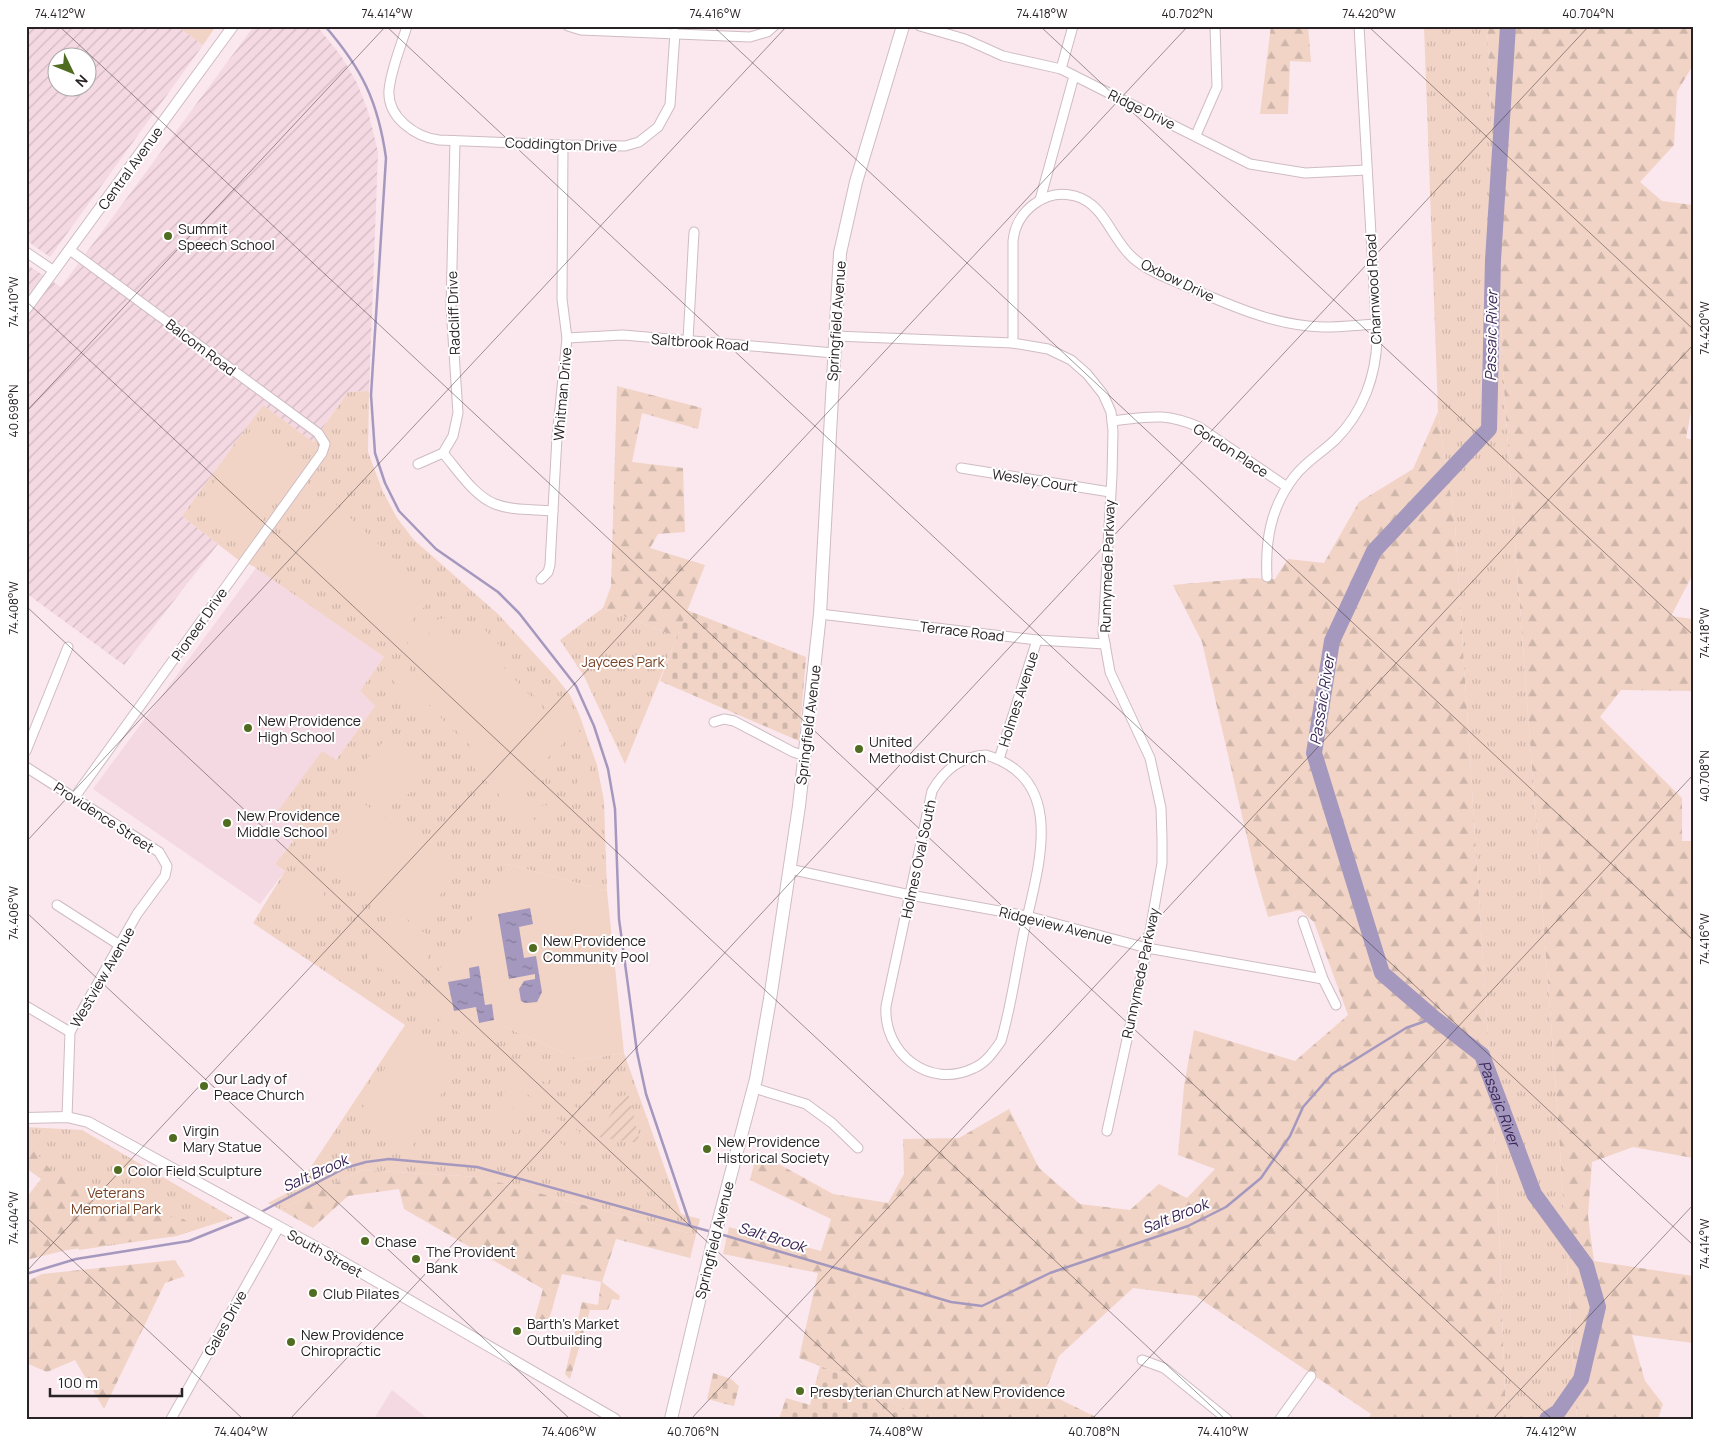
<svg xmlns="http://www.w3.org/2000/svg" width="1719" height="1445" viewBox="0 0 1719 1445" font-family="Manrope,sans-serif">
<style>
.built{fill:#f4d8e2}
.industrial{fill:url(#industrial-furrows);fill-rule:evenodd}
.grass{fill:url(#grass-tufts)}
.forest{fill:url(#forest-firs)}
.cemetery{fill:url(#cemetery-stones)}
.garden{fill:url(#garden-furrows)}
.pitch{fill:#f1d4c6;fill-rule:evenodd}
.water{fill:url(#water-ripples)}
.lines{fill:none;stroke-linecap:round;stroke-linejoin:round}
.stream{stroke:#a598be;stroke-width:2.5}
.river{stroke:#a598be;stroke-width:16}
.minor-casing{stroke:#cfbcc3;stroke-width:11}
.tertiary-casing{stroke:#cfbcc3;stroke-width:12}
.primary-casing{stroke:#cfbcc3;stroke-width:14}
.minor{stroke:#fff;stroke-width:9}
.tertiary{stroke:#fff;stroke-width:10}
.primary{stroke:#fff;stroke-width:12}
.ticks{fill:none;stroke:#292225;stroke-width:1;stroke-opacity:0.45}
.poi-dot{fill:#4f6c20;stroke:#fff;stroke-width:2}
.labels{text-anchor:middle;dominant-baseline:central;stroke-width:4;stroke-linejoin:round;paint-order:stroke}
.street-label{font-size:14px;fill:#292225;stroke:#fff}
.poi-label{font-size:14px;fill:#292225;stroke:#fff;text-anchor:start}
.park-label{font-size:14px;fill:#784225;stroke:#fff}
.water-label{font-size:15px;font-style:italic;fill:#3a2556;stroke:#fff}
.neatline{fill:none;stroke:#292225;stroke-width:2}
.ticks-label{font-size:12px;text-anchor:middle;fill:#292225}
</style>
<defs>
<pattern id="industrial-furrows" width="10" height="10" patternUnits="userSpaceOnUse" patternTransform="scale(1.25)"><rect width="10" height="10" fill="#f4d8e2"/><path d="M-1 1l2-2M0 10L10 0M9 11l2-2" fill="none" stroke="#d1b9c2"/></pattern>
<pattern id="grass-tufts" width="24" height="20" patternUnits="userSpaceOnUse" patternTransform="scale(1.25)"><rect width="24" height="20" fill="#f1d4c6"/><path d="M3 7l-1-3M5 7V3M7 7l1-3M15 17l-1-3M17 17v-4M19 17l1-3" fill="none" stroke="#cfb6aa"/></pattern>
<pattern id="forest-firs" width="22" height="20" patternUnits="userSpaceOnUse" patternTransform="scale(1.25)"><rect width="22" height="20" fill="#f1d4c6"/><path d="M5 1l3.5 6h-7zM16 11l3.5 6h-7z" fill="#cfb6aa"/></pattern>
<pattern id="cemetery-stones" width="16" height="16" patternUnits="userSpaceOnUse" patternTransform="scale(1.25)"><rect width="16" height="16" fill="#f1d4c6"/><path d="M2 7V4a2 2 0 0 1 4 0v3zM10 15v-3a2 2 0 0 1 4 0v3z" fill="#cfb6aa"/></pattern>
<pattern id="garden-furrows" width="10" height="10" patternUnits="userSpaceOnUse" patternTransform="scale(1.25)"><rect width="10" height="10" fill="#f1d4c6"/><path d="M-1 1l2-2M0 10L10 0M9 11l2-2" fill="none" stroke="#cfb6aa"/></pattern>
<pattern id="water-ripples" width="26" height="14" patternUnits="userSpaceOnUse" patternTransform="scale(1.25)"><rect width="26" height="14" fill="#a598be"/><path d="M2 4q2-2 4 0t4 0M15 11q2-2 4 0t4 0" fill="none" stroke="#867c9a"/></pattern>
</defs>
<rect width="100%" height="100%" fill="#fbe7ee"/>
<g class="built">
<path d="M256,568L384,657L360,691L375,706L335,761L322,751L279,812L297,825L293,840L275,864L285,871L260,904L93,789Z"/>
<path d="M392,1390L428,1419H374Z"/>
</g>
<g class="industrial">
<path d="M26,26H177L203,45L50,257L26,240ZM58,58H88V88H58Z"/>
<path d="M254,26H317L341,56L357,83L368,111L378,152L369,391L348,392L313,442L263,405L182,516L218,544L124,665L26,593V264L61,287Z"/>
</g>
<g class="grass">
<path d="M1424,26H1487L1505,405L1557,1104L1577,1419H1506L1497,1178L1455,524L1438,412Z"/>
<path d="M369,391L368,452L383,492L397,518L414,540L498,614L555,676L570,695L579,714L597,765L604,801L607,891L507,864L505,1027L580,1060L624,1053L681,1214L700,1219L696,1235L479,1177L362,1170L281,1210L268,1203L297,1188L405,1025L253,923L285,871L275,864L293,841L288,836L297,825L278,811L322,751L336,760L375,706L360,691L384,657L253,566L237,559L182,516L263,405L313,442L348,392Z"/>
<path d="M603,608L677,637L625,764L584,676L560,640Z"/>
<path d="M26,1127L82,1130L233,1218L176,1236L79,1250L72,1198L26,1164Z"/>
</g>
<g class="forest">
<path d="M1271,26H1308L1311,62L1290,61L1288,114H1260Z"/>
<path d="M1487,26H1693V65L1677,92L1674,145L1640,182L1662,201L1693,205V401L1686,438L1693,440V574L1671,616L1693,619V691L1621,690L1600,717L1682,798V841H1693V1158L1633,1147L1592,1162L1588,1216L1594,1261L1693,1276V1343L1632,1335L1645,1381L1663,1404L1658,1419H1577L1557,1104L1505,405Z"/>
<path d="M617,386L702,408L698,429L642,413L632,462L683,468L685,532L658,534L650,548L705,565L677,637L603,608L611,586Z"/>
<path d="M1438,412L1455,524L1497,1178L1506,1419H1368L1371,1414L1196,1296L1133,1288L1059,1356L1045,1392L1100,1419H922L854,1379L799,1358L818,1273L723,1254L729,1227L821,1251L831,1219L750,1180L757,1152L833,1194L888,1203L904,1174L903,1139L959,1138L1009,1109L1039,1168L1080,1204L1130,1210L1159,1184L1187,1198L1215,1169L1178,1155L1184,1086L1194,1030L1295,1061L1348,1015L1314,922L1300,910L1268,917L1255,872L1202,642L1173,585L1252,578L1275,579L1288,559L1324,563L1359,502L1413,469Z"/>
<path d="M33,1149L49,1168L67,1179L101,1192L126,1210L184,1219L195,1230L176,1236L67,1250L26,1260V1198L41,1179L26,1168V1158Z"/>
<path d="M362,1170L479,1177L696,1235L690,1258L616,1239L602,1282L620,1296L619,1300L612,1299L608,1310H590L570,1379L565,1374L582,1302L598,1305L601,1282L562,1274L547,1327L534,1321L543,1289L404,1209L399,1189L348,1196L313,1228L281,1210Z"/>
<path d="M175,1260L185,1276L165,1283L104,1409L75,1360L47,1372L26,1363V1282L42,1274Z"/>
</g>
<g class="cemetery">
<path d="M687,610L806,657L799,741L660,681Z"/>
<path d="M820,1366L854,1379L922,1419H779L786,1398L810,1405Z"/>
<path d="M713,1373L731,1379L739,1386L734,1406L707,1399Z"/>
</g>
<path class="garden" d="M622,1095L629,1096L640,1143L597,1137Z"/>
<g class="pitch">
<path d="M177,26H216L203,45Z"/>
<path d="M255,424L305,461L243,545L196,508Z"/>
<path d="M329,498L434,596L392,643L283,546Z"/>
<path d="M445,618L470,621L486,631L579,731C607,769 577,822 529,813L536,822L530,828L383,670L390,664L401,676C399,647 416,623 445,618ZM447,626L463,628L478,635L575,740C596,782 558,822 516,799L416,691C401,663 416,632 447,626Z"/>
<path d="M441,628L454,641L424,668L412,655Z"/>
<path d="M471,632L569,738L512,791L414,685Z"/>
<path d="M389,733L393,734V740L426,773C412,807 367,809 353,773L385,740V735Z"/>
<path d="M358,800L459,866L419,927L318,861Z"/>
<path d="M507,864L607,891L624,1053L580,1060L505,1027L489,1053L417,1005Z"/>
<path d="M299,870L310,872L323,882C326,898 323,906 310,916L283,902L281,896Z"/>
<path d="M405,922L434,938L437,942L409,988L368,960C364,939 387,926 405,922Z"/>
<path d="M404,1034L458,1064L410,1151L356,1120Z"/>
<path d="M528,1055L555,1071L547,1084L521,1067Z"/>
<path d="M518,1071L545,1088L537,1100L510,1084Z"/>
<path d="M573,1083L600,1100L592,1112L565,1095Z"/>
<path d="M508,1087L535,1104L527,1117L500,1100Z"/>
<path d="M563,1099L590,1116L582,1128L555,1112Z"/>
<path d="M498,1104L525,1121L517,1133L490,1116Z"/>
<path d="M553,1116L580,1132L572,1145L545,1128Z"/>
<path d="M543,1132L570,1149L562,1161L535,1144Z"/>
</g>
<g class="water">
<path d="M530,908L533,924L519,927L524,958L536,956L542,992L537,1002L525,1003L521,1001L519,989L524,981L535,979V974L509,979L498,914Z"/>
<path d="M479,966L485,1005L492,1004L494,1020L479,1023L476,1007L454,1011L448,982L470,978L469,968Z"/>
</g>
<g class="lines">
<g class="stream">
<path d="M325,26C362,69 378,101 386,158L371,395L375,453L385,483L399,511L436,549L498,592L519,613L576,686L594,726L608,769L615,809L619,919L637,1052L646,1094L690,1224"/>
<path d="M259,1213L345,1168L366,1162L389,1159L477,1167L712,1232"/>
<path d="M720,1234L951,1302L982,1306L1050,1273L1188,1226L1226,1207L1261,1178L1290,1136L1303,1107L1332,1074L1406,1028L1434,1018"/>
<path d="M26,1274L76,1259L189,1241L251,1216"/>
</g>
<path class="river" id="s1" d="M1508,26L1493,260L1489,429L1374,551L1332,641L1314,753L1382,973L1434,1018L1482,1055L1534,1194L1586,1265L1598,1307L1581,1379L1558,1412L1547,1419"/>
<defs>
<g id="minor">
<path d="M407,26C401,46 391,69 389,90C387,117 415,137 439,140L563,145L625,146L639,142L658,127L670,105L675,33"/>
<path d="M568,26L581,30L750,37L767,32L774,26"/>
<path d="M920,26L965,39L1003,56L1061,69L1250,164L1305,173L1367,170"/>
<path d="M1061,69L1073,26"/>
<path d="M1196,135L1217,87L1215,26"/>
<path d="M1040,200L1074,76"/>
<path d="M70,250L318,433L325,444L322,453L74,798"/>
<path d="M26,252L54,271"/>
<path d="M835,336L1013,343L1048,349L1071,360L1087,374L1103,394L1111,412L1113,431L1112,475L1103,633L1110,672L1150,758L1161,808L1162,839V863L1147,948L1107,1131"/>
<path d="M567,338L623,335L834,353"/>
<path d="M688,340L694,232"/>
<path d="M1013,343V241C1016,211 1045,188 1075,196C1105,204 1111,239 1133,258C1149,272 1170,279 1190,288C1232,306 1276,326 1323,327C1341,327 1359,325 1376,324"/>
<path d="M1112,421C1149,417 1164,412 1199,427L1287,487"/>
<path d="M443,453C457,469 474,496 495,504C513,511 534,509 553,511"/>
<path d="M418,464L443,453L453,436L458,413L451,307L455,141"/>
<path d="M961,468L1110,492"/>
<path d="M1267,577C1265,540 1271,507 1294,477C1306,461 1323,452 1336,439C1363,412 1376,376 1377,339L1359,26"/>
<path d="M541,579L548,572L550,565L557,437L567,338L562,299L563,145"/>
<path d="M820,614L1037,640L1105,644"/>
<path d="M714,722L724,719L734,721L793,752L805,756"/>
<path d="M26,751L68,647"/>
<path d="M986,755C1071,780 1036,873 1023,936C1016,970 1011,1007 1001,1041C994,1051 986,1063 974,1068C929,1090 883,1053 886,1006L932,791C944,770 961,756 986,755Z"/>
<path d="M999,759L1037,640"/>
<path d="M26,767L159,852L167,866L165,876L137,914L70,1032L67,1117"/>
<path d="M789,869L910,895L1027,916L1147,948L1323,979"/>
<path d="M57,905L121,946"/>
<path d="M1303,921L1323,979L1336,1005"/>
<path d="M26,1006L70,1032"/>
<path d="M754,1088L806,1104L832,1123L858,1148"/>
<path d="M1142,1360L1164,1368L1227,1419"/>
<path d="M171,1419L279,1227"/>
<path d="M1280,1419L1311,1376"/>
</g>
<g id="tertiary">
<path d="M26,309L233,26"/>
<path d="M26,1118L67,1117L88,1122L336,1258L615,1419"/>
</g>
<path id="primary" d="M671,1419L712,1246L756,1079L770,999L799,806L820,614L840,253L856,182L903,26"/>
</defs>
<use href="#minor" class="minor-casing"/>
<use href="#tertiary" class="tertiary-casing"/>
<use href="#primary" class="primary-casing"/>
<use href="#minor" class="minor"/>
<use href="#tertiary" class="tertiary"/>
<use href="#primary" class="primary"/>
</g>
<path class="ticks" d="M59,26L1552,1419M386,26L1693,1245M713,26L1693,940M1040,26L1693,635M1368,26L1693,329M26,301L1225,1419M26,412L386,26M26,606L897,1419M26,842L787,26M26,912L570,1419M26,1217L243,1419M26,1272L1188,26M290,1419L1589,26M691,1419L1693,345M1092,1419L1693,775M1493,1419L1693,1205"/>
<g class="poi-dot">
<circle cx="168" cy="236" r="5"/>
<circle cx="248" cy="728" r="5"/>
<circle cx="859" cy="749" r="5"/>
<circle cx="227" cy="823" r="5"/>
<circle cx="533" cy="948" r="5"/>
<circle cx="204" cy="1086" r="5"/>
<circle cx="173" cy="1138" r="5"/>
<circle cx="707" cy="1149" r="5"/>
<circle cx="118" cy="1170" r="5"/>
<circle cx="365" cy="1241" r="5"/>
<circle cx="416" cy="1259" r="5"/>
<circle cx="313" cy="1293" r="5"/>
<circle cx="517" cy="1331" r="5"/>
<circle cx="291" cy="1342" r="5"/>
<circle cx="800" cy="1391" r="5"/>
</g>
<g class="labels">
<g class="street-label">
<text transform="translate(1142 109) rotate(26)">Ridge Drive</text>
<text transform="translate(561 144) rotate(2)">Coddington Drive</text>
<text transform="translate(130 168) rotate(-54)">Central Avenue</text>
<text transform="translate(1178 280) rotate(26)">Oxbow Drive</text>
<text transform="translate(1373 289) rotate(-93)">Charnwood Road</text>
<text transform="translate(453 313) rotate(-92)">Radcliff Drive</text>
<text transform="translate(836 321) rotate(-86)">Springfield Avenue</text>
<text transform="translate(700 342) rotate(4)">Saltbrook Road</text>
<text transform="translate(201 347) rotate(37)">Balcom Road</text>
<text transform="translate(562 394) rotate(-85)">Whitman Drive</text>
<text transform="translate(1231 450) rotate(33)">Gordon Place</text>
<text transform="translate(1035 480) rotate(9)">Wesley Court</text>
<text transform="translate(1107 566) rotate(-88)">Runnymede Parkway</text>
<text transform="translate(199 624) rotate(-55)">Pioneer Drive</text>
<text transform="translate(962 631) rotate(7)">Terrace Road</text>
<text transform="translate(1018 699) rotate(-72)">Holmes Avenue</text>
<text transform="translate(808 725) rotate(-83)">Springfield Avenue</text>
<text transform="translate(104 817) rotate(33)">Providence Street</text>
<text transform="translate(918 859) rotate(-78)">Holmes Oval South</text>
<text transform="translate(1056 925) rotate(14)">Ridgeview Avenue</text>
<text transform="translate(1140 973) rotate(-78)">Runnymede Parkway</text>
<text transform="translate(102 977) rotate(-60)">Westview Avenue</text>
<text transform="translate(714 1240) rotate(-76)">Springfield Avenue</text>
<text transform="translate(325 1253) rotate(29)">South Street</text>
<text transform="translate(225 1323) rotate(-61)">Gales Drive</text>
</g>
<g class="poi-label">
<text x="178" y="228">Summit<tspan x="178" dy="16">Speech School</tspan></text>
<text x="258" y="720">New Providence<tspan x="258" dy="16">High School</tspan></text>
<text x="869" y="741">United<tspan x="869" dy="16">Methodist Church</tspan></text>
<text x="237" y="815">New Providence<tspan x="237" dy="16">Middle School</tspan></text>
<text x="543" y="940">New Providence<tspan x="543" dy="16">Community Pool</tspan></text>
<text x="214" y="1078">Our Lady of<tspan x="214" dy="16">Peace Church</tspan></text>
<text x="183" y="1130">Virgin<tspan x="183" dy="16">Mary Statue</tspan></text>
<text x="717" y="1141">New Providence<tspan x="717" dy="16">Historical Society</tspan></text>
<text x="128" y="1170">Color Field Sculpture</text>
<text x="375" y="1241">Chase</text>
<text x="426" y="1251">The Provident<tspan x="426" dy="16">Bank</tspan></text>
<text x="323" y="1293">Club Pilates</text>
<text x="527" y="1323">Barth's Market<tspan x="527" dy="16">Outbuilding</tspan></text>
<text x="301" y="1334">New Providence<tspan x="301" dy="16">Chiropractic</tspan></text>
<text x="810" y="1391">Presbyterian Church at New Providence</text>
</g>
<g class="park-label">
<text x="623" y="661">Jaycees Park</text>
<text x="116" y="1192">Veterans<tspan x="116" dy="16">Memorial Park</tspan></text>
</g>
<g class="water-label">
<text transform="translate(1491 336) rotate(-89)">Passaic River</text>
<text transform="translate(1322 700) rotate(-81)">Passaic River</text>
<text stroke="none"><textPath href="#s1" startOffset="1195">Passaic River</textPath></text>
<text transform="translate(315 1173) rotate(-24)">Salt Brook</text>
<text transform="translate(1175 1216) rotate(-22)">Salt Brook</text>
<text transform="translate(772 1237) rotate(17)">Salt Brook</text>
</g>
</g>
<rect width="1719" height="1445" fill="none" stroke="#ffffff" stroke-width="55"/>
<g transform="translate(72 72) rotate(133)"><circle r="24" fill="#ffffff" stroke="#a9a7a8"/>
<path d="M0-4L9 19L0 12L-9 19Z" fill="#4f6c20"/>
<text y="-8" font-size="14" font-weight="bold" text-anchor="middle" fill="#292225">N</text>
</g>
<path d="M50 1388v8h132v-8" fill="none" stroke="#292225" stroke-width="2.5"/>
<text x="58" y="1388" font-size="15" fill="#292225" stroke="#ffffff" stroke-width="4" paint-order="stroke">100 m</text>
<rect x="28" y="28" width="1664" height="1390" class="neatline"/>
<g class="ticks-label">
<text x="60" y="18">74.412°W</text>
<text x="387" y="18">74.414°W</text>
<text x="715" y="18">74.416°W</text>
<text x="1042" y="18">74.418°W</text>
<text x="1187" y="18">40.702°N</text>
<text x="1369" y="18">74.420°W</text>
<text x="1588" y="18">40.704°N</text>
<text transform="translate(14 302) rotate(-90)" y="4">74.410°W</text>
<text transform="translate(1705 328) rotate(-90)" y="4">74.420°W</text>
<text transform="translate(14 411) rotate(-90)" y="4">40.698°N</text>
<text transform="translate(14 608) rotate(-90)" y="4">74.408°W</text>
<text transform="translate(1705 633) rotate(-90)" y="4">74.418°W</text>
<text transform="translate(1705 776) rotate(-90)" y="4">40.708°N</text>
<text transform="translate(14 913) rotate(-90)" y="4">74.406°W</text>
<text transform="translate(1705 939) rotate(-90)" y="4">74.416°W</text>
<text transform="translate(14 1218) rotate(-90)" y="4">74.404°W</text>
<text transform="translate(1705 1244) rotate(-90)" y="4">74.414°W</text>
<text x="241" y="1436">74.404°W</text>
<text x="569" y="1436">74.406°W</text>
<text x="693" y="1436">40.706°N</text>
<text x="896" y="1436">74.408°W</text>
<text x="1094" y="1436">40.708°N</text>
<text x="1223" y="1436">74.410°W</text>
<text x="1551" y="1436">74.412°W</text>
</g>
</svg>
